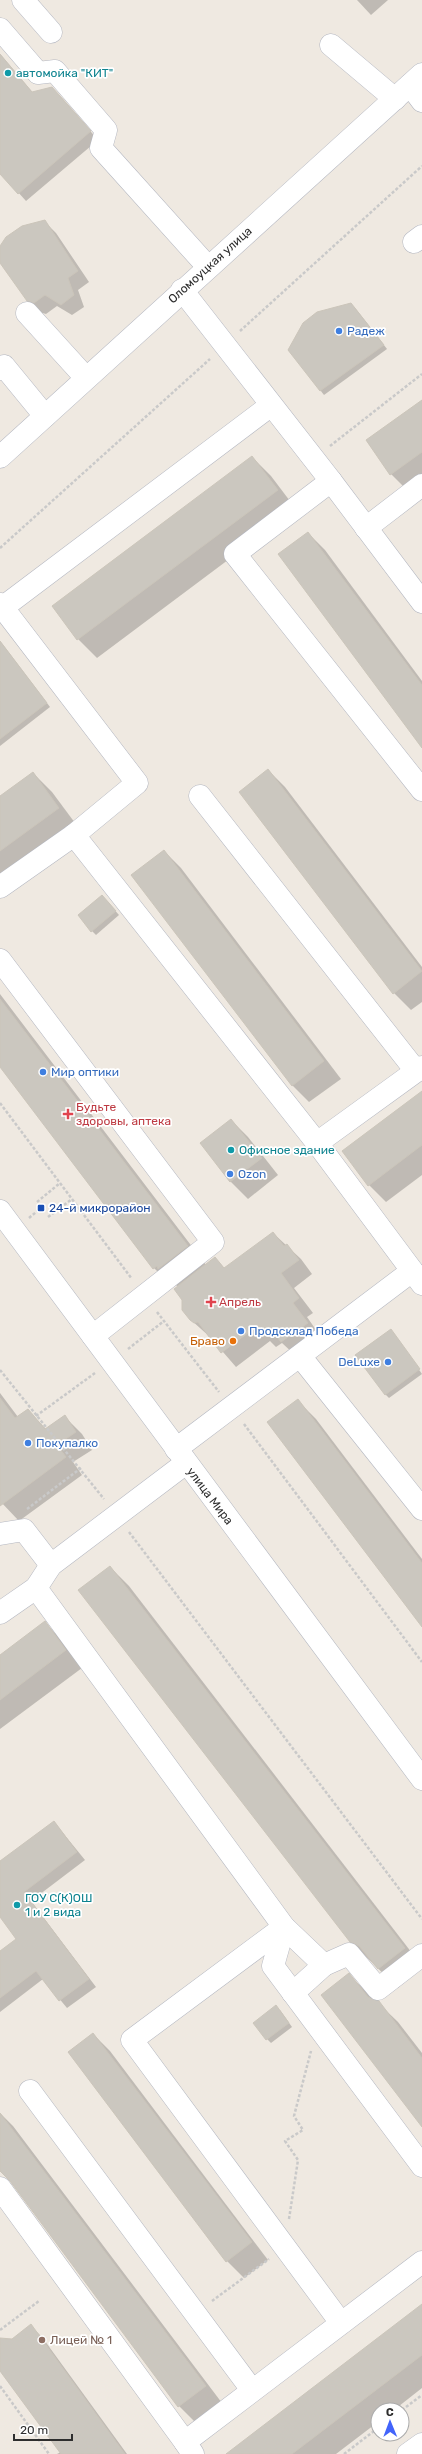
<svg xmlns="http://www.w3.org/2000/svg" width="422" height="2454" viewBox="0 0 422 2454" font-family="Rubik,sans-serif">
<style>
.shadow{fill:#0003}
.building{fill:#cbc7bf;stroke:#cbc5ba}
.lines{fill:none;stroke-linecap:round;stroke-linejoin:round}
.minor-casing{stroke:#b4b7c1;stroke-width:23}
.path{stroke:#c9c9c9;stroke-width:2.5;stroke-dasharray:3 2;stroke-linecap:butt}
.minor{stroke:#fff;stroke-width:22}
.culture-dot{fill:#0f9aa8;stroke:#fff;stroke-width:1.5}
.shop-dot{fill:#3f7fe0;stroke:#fff;stroke-width:1.5}
.health-dot{fill:#e0444e;stroke:#fff;stroke-width:1.5}
.transit-dot{fill:#1a4fb4;stroke:#fff;stroke-width:1.5}
.food-dot{fill:#e8710a;stroke:#fff;stroke-width:1.5}
.education-dot{fill:#8d6e63;stroke:#fff;stroke-width:1.5}
.labels{text-anchor:middle;dominant-baseline:central;stroke-width:3.5;stroke-linejoin:round;paint-order:stroke}
.culture-label{font-size:12px;fill:#0d838f;stroke:#fff;text-anchor:start}
.street-label{font-size:12px;fill:#2e2e2e;stroke:#fff}
.shop-label{font-size:12px;fill:#366cbe;stroke:#fff;text-anchor:start}
.health-label{font-size:12px;fill:#be3a42;stroke:#fff;text-anchor:start}
.transit-label{font-size:12px;fill:#164399;stroke:#fff;text-anchor:start}
.food-label{font-size:12px;fill:#c56008;stroke:#fff;text-anchor:end}
.education-label{font-size:12px;fill:#785e54;stroke:#fff;text-anchor:start}
</style>
<rect width="100%" height="100%" fill="#efe9e1"/>
<g class="shadow">
<path d="M357,0H388L371,15Z"/>
<path d="M0,54L33,93L60,96L98,140L26,201L0,172Z"/>
<path d="M44,221L56,233L89,282L78,290L84,307L72,315L57,306L46,314L39,312L28,300L0,262V247Z"/>
<path d="M355,308L387,349L324,395L289,350Z"/>
<path d="M422,401V485L410,493L391,474L367,441Z"/>
<path d="M252,457L271,476L296,509L97,658L78,639Z"/>
<path d="M308,533L325,550L422,681V746Z"/>
<path d="M0,641L50,707L0,746Z"/>
<path d="M268,770L285,787L422,967V1002L411,1010L394,993Z"/>
<path d="M33,773L52,792L78,827L0,884V797Z"/>
<path d="M164,851L181,868L341,1079L309,1102L292,1085Z"/>
<path d="M106,900L119,915L96,935L92,931Z"/>
<path d="M0,994L206,1265L215,1258L225,1269L273,1233L301,1259L312,1274L294,1288L313,1313L307,1317L321,1337L296,1356L282,1343L276,1347L270,1341L236,1367L210,1337L191,1320L178,1287L176,1285L173,1287L154,1268L0,1065Z"/>
<path d="M422,1093V1175L386,1202L369,1185Z"/>
<path d="M231,1120L248,1137L278,1175L248,1199L231,1182L201,1143Z"/>
<path d="M394,1334L422,1374L389,1398L385,1394Z"/>
<path d="M0,1393L18,1417L28,1411L46,1429L65,1417L82,1434L92,1450L73,1462L82,1475L19,1521L0,1501Z"/>
<path d="M297,1400L316,1419L422,1559V1625Z"/>
<path d="M110,1567L129,1586L422,1966L398,1988L350,1941Z"/>
<path d="M45,1623L62,1640L82,1668L0,1729V1656Z"/>
<path d="M54,1822L85,1860L31,1901L96,1987L67,2008L43,1979L0,2012V1953L18,1939L0,1916V1862Z"/>
<path d="M349,1975L398,2022L422,2053V2125Z"/>
<path d="M280,2010L292,2027L271,2043L267,2039Z"/>
<path d="M93,2034L110,2051L268,2260L244,2278L227,2261L69,2052Z"/>
<path d="M0,2113L13,2126L222,2403L196,2423L179,2406L16,2187L0,2169Z"/>
<path d="M422,2305V2388L394,2410H378V2422L336,2454H230Z"/>
<path d="M31,2326L42,2337L127,2454H57L61,2452L0,2369V2339L12,2340Z"/>
</g>
<g class="building">
<path d="M0,54L32,92L52,87L91,131L18,194L0,174Z"/>
<path d="M45,220L78,271L68,278L74,295L61,305L45,295L34,303L27,301L0,263V246L6,237L22,226Z"/>
<path d="M351,303L384,345L320,391L288,350L303,323L317,312Z"/>
<path d="M422,400V452L390,475L366,440Z"/>
<path d="M252,456L278,490L77,640L52,606Z"/>
<path d="M308,532L422,685V748L278,554Z"/>
<path d="M0,641L47,703L0,739Z"/>
<path d="M268,769L422,971L393,994L239,792Z"/>
<path d="M33,772L59,808L0,851V796Z"/>
<path d="M164,850L324,1061L292,1086L131,875Z"/>
<path d="M102,895L116,911L91,932L78,915Z"/>
<path d="M0,999L188,1246L158,1269L157,1266L153,1269L0,1067Z"/>
<path d="M422,1091V1145L368,1186L342,1151Z"/>
<path d="M231,1119L262,1158L230,1182L200,1143Z"/>
<path d="M273,1232L284,1246L287,1244L299,1260L281,1273L299,1298L293,1303L308,1323L281,1342L270,1328L261,1334L256,1327L221,1353L198,1322L194,1323L190,1320L182,1310V1300L174,1289L215,1257L224,1268Z"/>
<path d="M391,1329L420,1369L385,1395L355,1355Z"/>
<path d="M0,1398L15,1418L28,1409L45,1429L65,1415L76,1432L57,1445L66,1457L0,1506Z"/>
<path d="M298,1399L422,1563V1627L267,1422Z"/>
<path d="M110,1566L405,1948L378,1969L359,1946L350,1942L78,1590Z"/>
<path d="M45,1621L66,1650L0,1700V1655Z"/>
<path d="M54,1821L77,1852L24,1892L89,1979L59,2001L36,1971L0,1998V1951L16,1939L0,1917V1861Z"/>
<path d="M349,1973L368,1997L379,2001L422,2058V2127L321,1995Z"/>
<path d="M276,2005L289,2023L266,2040L253,2023Z"/>
<path d="M93,2033L252,2242L226,2262L68,2052Z"/>
<path d="M0,2113L206,2386L178,2407L10,2181L0,2171Z"/>
<path d="M422,2304V2355L292,2454H226Z"/>
<path d="M31,2324L125,2454H61L0,2371V2338L12,2339Z"/>
</g>
<g class="lines">
<defs>
<g id="minor">
<path d="M23,0L51,32"/>
<path d="M0,29L38,73L55,71L106,130L101,148L208,267"/>
<path d="M331,45L395,99"/>
<path d="M410,85L422,101"/>
<path d="M414,242L422,236"/>
<path d="M182,290L331,481L235,554L422,790"/>
<path d="M27,313L86,378"/>
<path d="M0,369L4,366L45,416"/>
<path d="M0,457L422,74"/>
<path d="M331,481L422,602"/>
<path d="M366,528L422,485"/>
<path d="M0,604L137,783L74,835L0,887"/>
<path d="M2,608L270,406"/>
<path d="M200,796L416,1071"/>
<path d="M74,835L317,1143L422,1284"/>
<path d="M0,960L213,1242L93,1336"/>
<path d="M317,1143L422,1067"/>
<path d="M0,1211L422,1779"/>
<path d="M300,1356L422,1509"/>
<path d="M176,1449L412,1271"/>
<path d="M0,1534L24,1530L51,1565"/>
<path d="M36,1588L284,1927L273,1966L422,2166"/>
<path d="M0,1613L36,1588L51,1565L186,1463"/>
<path d="M293,1993L324,1965"/>
<path d="M30,2091L252,2390"/>
<path d="M0,2188L185,2442"/>
<path d="M341,2323L132,2040L284,1927L324,1965L349,1954L378,1989L422,1955"/>
<path d="M193,2454L185,2442L422,2262"/>
<path d="M408,2454L422,2444"/>
</g>
</defs>
<use href="#minor" class="minor-casing"/>
<g class="path">
<path d="M240,331L422,166"/>
<path d="M330,446L422,374"/>
<path d="M0,548L210,359"/>
<path d="M0,1103L132,1279"/>
<path d="M37,1202L60,1183"/>
<path d="M48,1217L72,1199"/>
<path d="M29,1218L41,1208"/>
<path d="M157,1312L219,1392"/>
<path d="M128,1349L164,1321"/>
<path d="M0,1370L104,1499"/>
<path d="M36,1416L95,1373"/>
<path d="M244,1424L422,1662"/>
<path d="M27,1509L81,1468"/>
<path d="M129,1532L422,1919"/>
<path d="M289,2219L298,2160L285,2141L303,2130L294,2116L311,2051"/>
<path d="M212,2301L269,2259"/>
<path d="M0,2330L39,2301"/>
<path d="M0,2386L49,2454"/>
<path d="M402,2410L422,2395"/>
<path d="M344,2454L378,2428"/>
</g>
<use href="#minor" class="minor"/>
</g>
<g class="culture-dot">
<circle cx="8" cy="73" r="4"/>
<circle cx="231" cy="1150" r="4"/>
<circle cx="17" cy="1905" r="4"/>
</g>
<g class="shop-dot">
<circle cx="339" cy="331" r="4"/>
<circle cx="43" cy="1072" r="4"/>
<circle cx="230" cy="1174" r="4"/>
<circle cx="241" cy="1331" r="4"/>
<circle cx="388" cy="1362" r="4"/>
<circle cx="28" cy="1443" r="4"/>
</g>
<g class="health-dot">
<path d="M66 1108h4v4h4v4h-4v4h-4v-4h-4v-4h4z"/>
<path d="M209 1296h4v4h4v4h-4v4h-4v-4h-4v-4h4z"/>
</g>
<rect class="transit-dot" x="37" y="1204" width="8" height="8" rx="2"/>
<circle class="food-dot" cx="233" cy="1341" r="4"/>
<circle class="education-dot" cx="42" cy="2340" r="4"/>
<g class="labels">
<g class="culture-label">
<text x="16" y="73">автомойка "КИТ"</text>
<text x="239" y="1150">Офисное здание</text>
<text x="25" y="1898">ГОУ С(К)ОШ<tspan x="25" dy="14">1 и 2 вида</tspan></text>
</g>
<g class="street-label">
<text transform="translate(210 265) rotate(-42)">Оломоуцкая улица</text>
<text transform="translate(210 1496) rotate(53)">улица Мира</text>
</g>
<g class="shop-label">
<text x="347" y="331">Радеж</text>
<text x="51" y="1072">Мир оптики</text>
<text x="238" y="1174">Ozon</text>
<text x="249" y="1331">Продсклад Победа</text>
<text x="380" y="1362" text-anchor="end">DeLuxe</text>
<text x="36" y="1443">Покупалко</text>
</g>
<g class="health-label">
<text x="76" y="1107">Будьте<tspan x="76" dy="14">здоровы, аптека</tspan></text>
<text x="219" y="1302">Апрель</text>
</g>
<g class="transit-label">
<text x="49" y="1208">24-й микрорайон</text>
</g>
<g class="food-label">
<text x="225" y="1341">Браво</text>
</g>
<g class="education-label">
<text x="50" y="2340">Лицей № 1</text>
</g>
</g>
<g transform="translate(390 2422) rotate(359)"><circle r="19" fill="#ffffff" stroke="#ababab"/>
<path d="M0-3L7 15L0 10L-7 15Z" fill="#4264fb"/>
<text y="-6" font-size="11" font-weight="bold" text-anchor="middle" fill="#2e2e2e">С</text>
</g>
<path d="M14 2434v6h58v-6" fill="none" stroke="#2e2e2e" stroke-width="2"/>
<text x="20" y="2434" font-size="12" fill="#2e2e2e" stroke="#ffffff" stroke-width="3" paint-order="stroke">20 m</text>
</svg>
